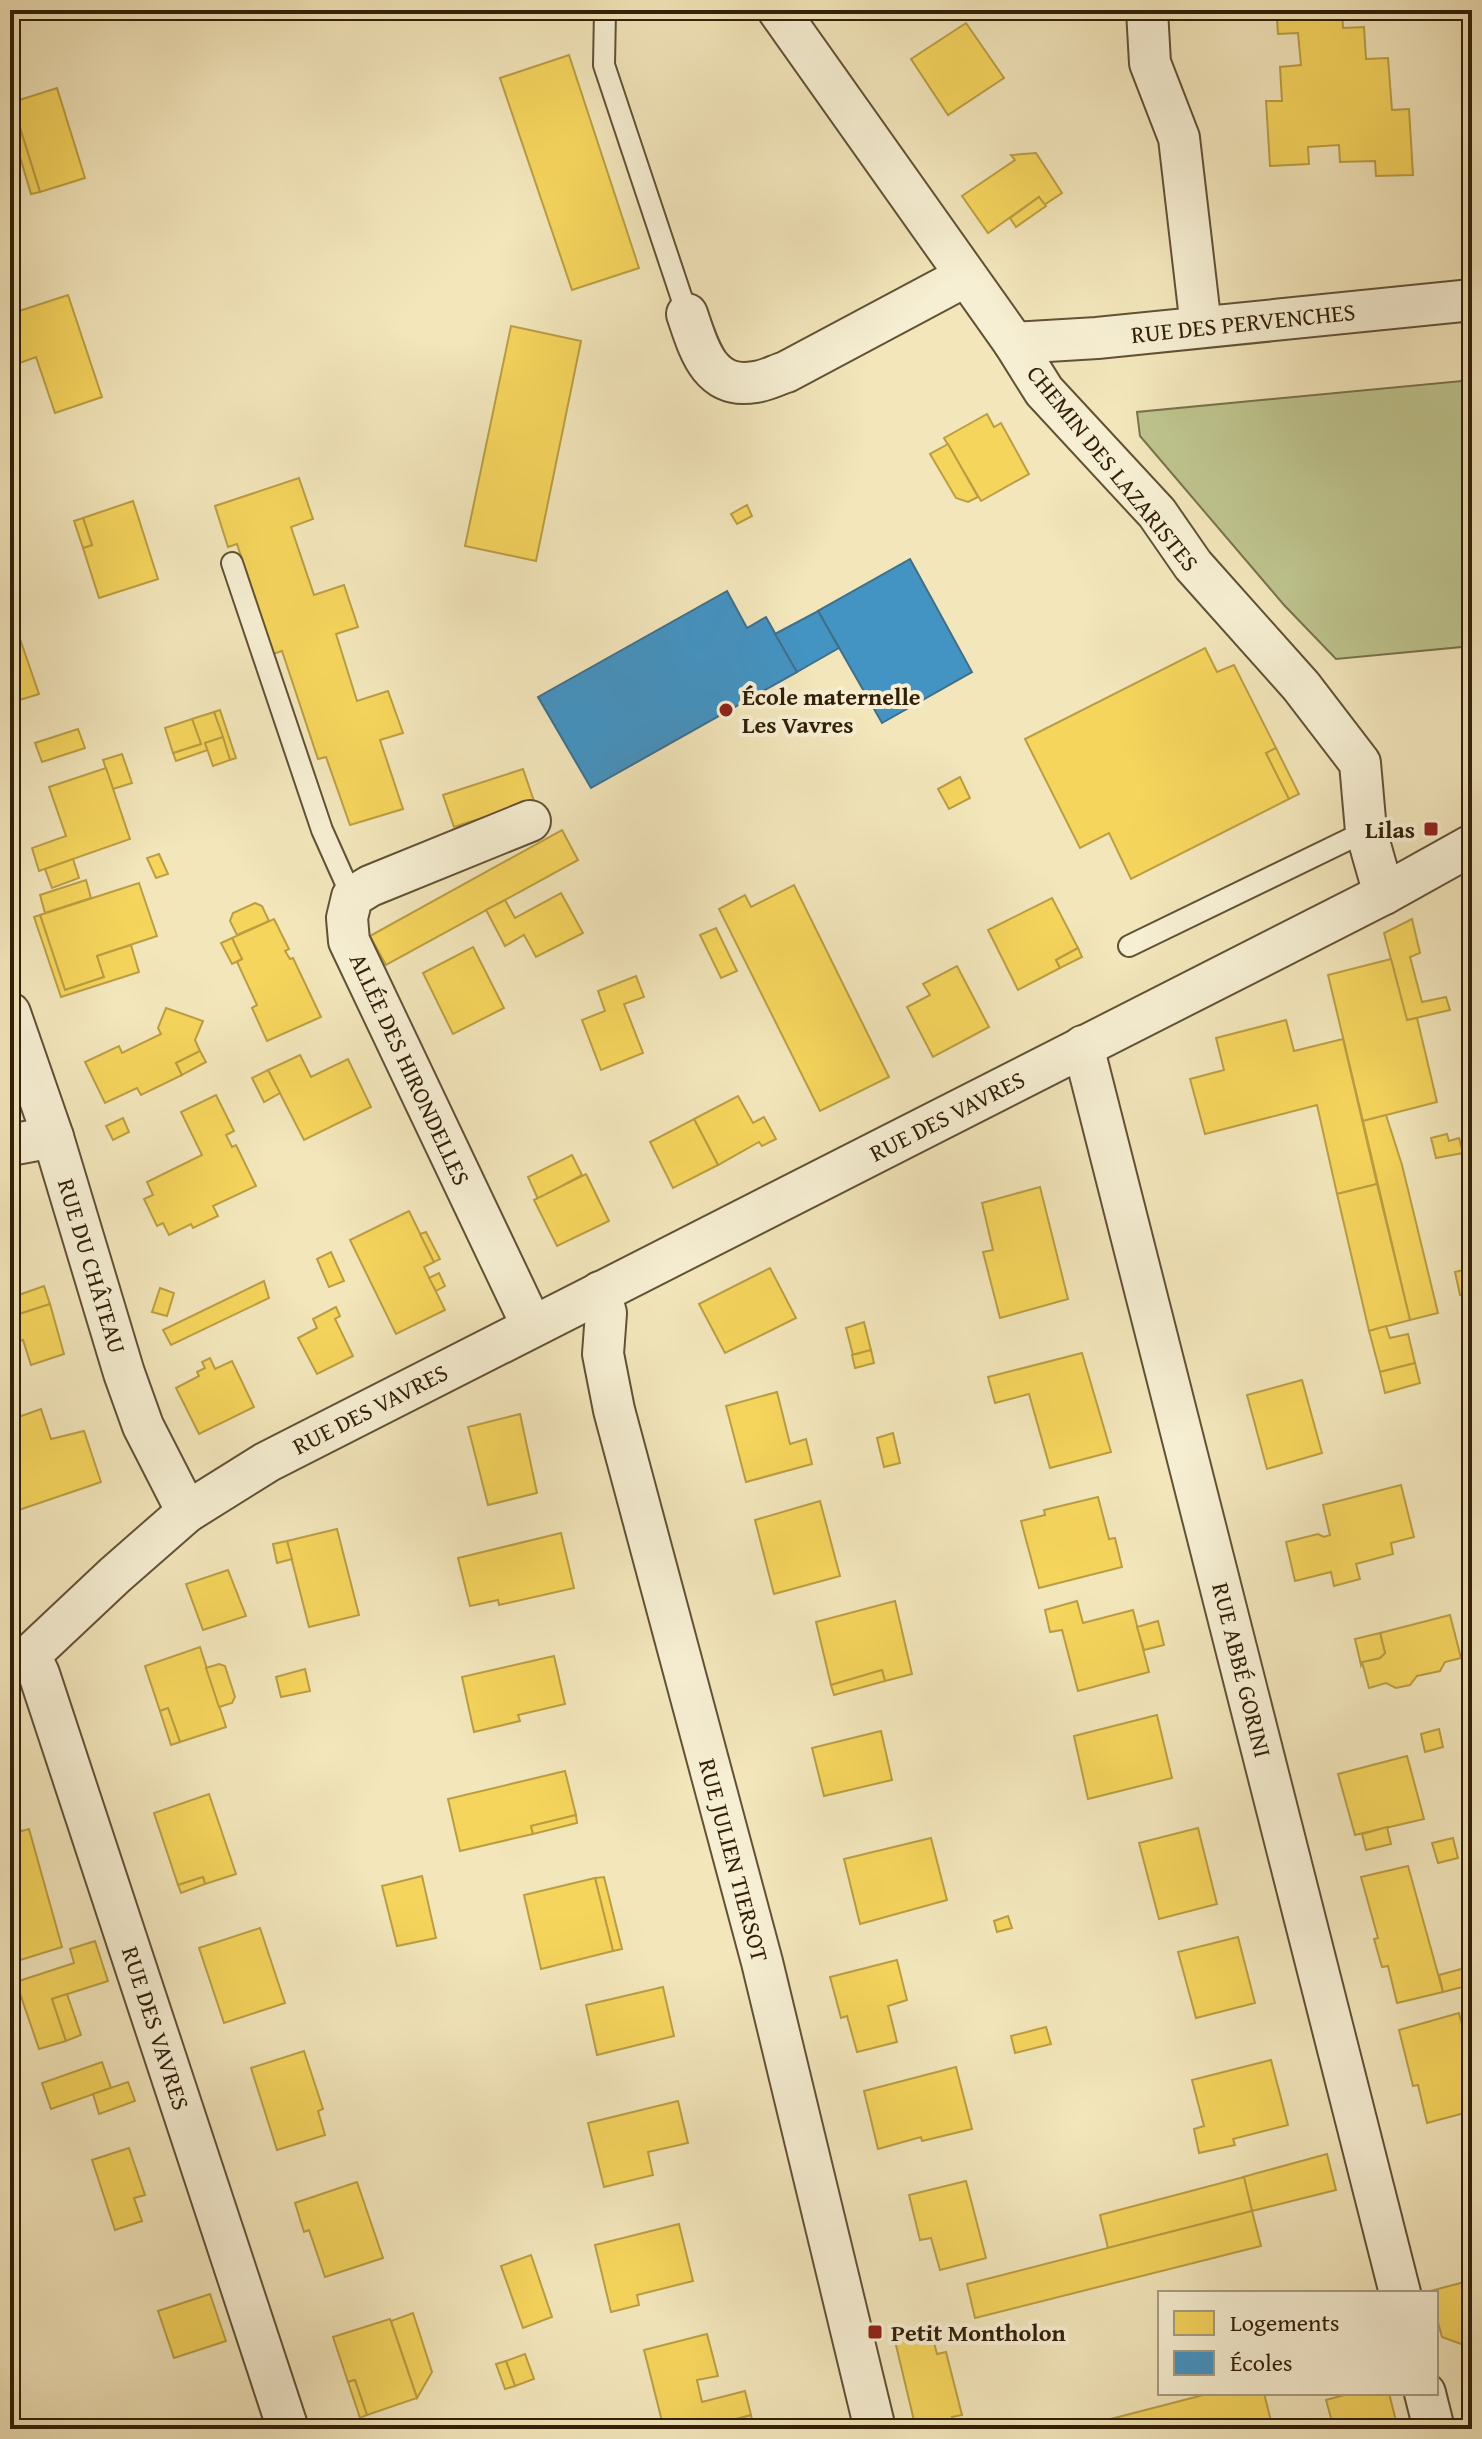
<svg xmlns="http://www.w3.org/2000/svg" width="1482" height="2439" viewBox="0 0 1482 2439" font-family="'Gentium Book Plus',serif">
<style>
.green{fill:#bec48e;stroke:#78724b;stroke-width:2}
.homes{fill:#f6d55c;stroke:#bb9e43;stroke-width:2}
.schools{fill:#4393c3;stroke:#3e708b;stroke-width:2}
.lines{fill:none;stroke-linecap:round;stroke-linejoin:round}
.service-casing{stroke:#625135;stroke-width:24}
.minor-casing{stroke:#625135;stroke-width:44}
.service{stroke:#f7efd3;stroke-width:20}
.minor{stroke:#f7efd3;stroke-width:40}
.poi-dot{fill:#8f2418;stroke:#f7efd3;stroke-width:3}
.labels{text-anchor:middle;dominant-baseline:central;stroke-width:8;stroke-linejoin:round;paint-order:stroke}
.street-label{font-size:24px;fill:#321f08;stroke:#f7efd3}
.poi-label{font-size:24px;font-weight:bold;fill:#321f08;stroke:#f7efd3;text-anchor:start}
</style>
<rect width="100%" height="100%" fill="#f3e6bb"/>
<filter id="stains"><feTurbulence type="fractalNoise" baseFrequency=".0025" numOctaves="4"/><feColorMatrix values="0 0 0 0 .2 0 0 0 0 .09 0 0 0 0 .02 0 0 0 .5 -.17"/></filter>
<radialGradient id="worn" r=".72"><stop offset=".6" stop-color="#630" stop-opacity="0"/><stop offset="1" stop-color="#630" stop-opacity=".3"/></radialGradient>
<path class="green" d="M1472,380V646L1336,659L1284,605L1140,436L1137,412Z"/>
<g class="homes">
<path d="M1240,10H1342L1343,28L1364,27L1366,59L1388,58L1392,110L1409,109L1413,175L1376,176L1375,161L1340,162L1339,145L1308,147L1309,164L1270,166L1266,101H1282L1280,67L1301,65L1298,33L1278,34L1277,19L1241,20Z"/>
<path d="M966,23L1004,78L948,115L911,59Z"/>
<path d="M569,55L639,268L572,290L500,78Z"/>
<path d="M57,88L85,178L40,192L20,128L12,130L10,103Z"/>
<path d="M20,128L40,192L31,194L12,130Z"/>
<path d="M1036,153L1062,193L1044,205L1039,197L988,233L962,196L1015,160L1011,155Z"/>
<path d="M1039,197L1046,206L1016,227L1010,218Z"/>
<path d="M68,295L102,397L55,413L36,357L17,364L10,344V314Z"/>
<path d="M511,326L581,341L536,561L465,546Z"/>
<path d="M987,414L994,427L1001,423L1029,474L981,501L944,438Z"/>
<path d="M948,444L978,497L968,502L956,498L930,454Z"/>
<path d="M299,478L313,519L291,527L314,595L344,585L358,627L336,634L357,701L388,691L403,733L380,740L403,809L350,825L326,757L318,759L282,651L273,654L237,544L228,547L215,506Z"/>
<path d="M133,501L158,579L99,598L83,548L92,545L83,518Z"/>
<path d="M747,505L752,516L737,524L731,514Z"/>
<path d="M83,518L92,545L83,548L74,521Z"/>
<path d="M10,610L39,694L10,703Z"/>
<path d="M1205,648L1217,672L1234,665L1276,748L1266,753L1289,799L1131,879L1109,833L1080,848L1025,739Z"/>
<path d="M1464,679H1472V727H1469Z"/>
<path d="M220,710L236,758L230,760L214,712Z"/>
<path d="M214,712L223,737L205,743L208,750L176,761L173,753L201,744L192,719Z"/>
<path d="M192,719L201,744L173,753L165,728Z"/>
<path d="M78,729L85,748L42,762L35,743Z"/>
<path d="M223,737L230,760L213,766L205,743Z"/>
<path d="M1276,748L1299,794L1289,799L1266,753Z"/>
<path d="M122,754L132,783L113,789L103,760Z"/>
<path d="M106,768L130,839L39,871L32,848L66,836L49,787Z"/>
<path d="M523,769L534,801L454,827L443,795Z"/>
<path d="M960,777L970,798L949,809L938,789Z"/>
<path d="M562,830L578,860L386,965L370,936Z"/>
<path d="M159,854L168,874L156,878L147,858Z"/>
<path d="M73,859L79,878L52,888L45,869Z"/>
<path d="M86,880L91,898L45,913L40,895Z"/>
<path d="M139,883L157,936L97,956L104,977L65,990L40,915Z"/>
<path d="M794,885L889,1077L820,1111L719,909L745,895L751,907Z"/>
<path d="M561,893L583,933L536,957L524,935L505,946L486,910L505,900L515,918Z"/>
<path d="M1052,898L1078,948L1056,960L1060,968L1018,990L988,930Z"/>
<path d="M255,903L262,906L269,921L237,935L230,921L233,913Z"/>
<path d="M40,915L65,990L104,977L97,956L131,945L139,972L61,997L34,917Z"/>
<path d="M274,919L289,949L285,951L290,959L293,958L321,1017L267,1041L252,1008L257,1005L237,962L242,959L232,938Z"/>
<path d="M1412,919L1420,953L1410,957L1422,1002L1446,997L1450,1010L1407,1020L1384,933Z"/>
<path d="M716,928L737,971L721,978L700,935Z"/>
<path d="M232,938L242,959L232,964L221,943Z"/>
<path d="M473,947L504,1008L453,1034L423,973Z"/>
<path d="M1078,948L1082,957L1060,968L1056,960Z"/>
<path d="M1391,959L1407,1020L1417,1018L1437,1102L1363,1121L1328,975Z"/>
<path d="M957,966L989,1027L933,1057L907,1007L930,995L923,984Z"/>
<path d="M636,976L644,997L624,1004L643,1053L601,1070L582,1020L605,1011L598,991Z"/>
<path d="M166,1008L203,1021L195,1040L200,1051L176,1063L182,1075L141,1095L137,1088L105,1103L85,1062L119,1046L122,1053L161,1034L158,1028Z"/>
<path d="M1286,1020L1294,1051L1343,1039L1377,1184L1337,1194L1317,1105L1205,1134L1190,1079L1224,1070L1216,1038Z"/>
<path d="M200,1051L206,1062L182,1075L176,1063Z"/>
<path d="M300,1055L311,1077L348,1059L371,1107L304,1140L268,1070Z"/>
<path d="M268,1070L280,1093L264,1102L252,1078Z"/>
<path d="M216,1095L234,1131L226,1135L232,1147L236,1145L256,1186L213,1206L218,1216L193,1228L191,1224L169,1235L163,1223L157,1226L144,1199L153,1195L147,1182L202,1155L181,1112Z"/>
<path d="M738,1096L753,1123L764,1117L776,1139L762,1146L759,1142L718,1165L694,1119Z"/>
<path d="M1386,1115L1402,1165L1438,1313L1410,1320L1363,1121Z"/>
<path d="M123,1118L129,1132L113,1140L106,1126Z"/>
<path d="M694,1119L718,1165L673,1188L650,1142Z"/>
<path d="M1447,1134L1449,1141L1459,1138L1463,1153L1436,1158L1431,1138Z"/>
<path d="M572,1155L582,1175L538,1199L528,1177Z"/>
<path d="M586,1174L609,1221L557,1246L534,1200Z"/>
<path d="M1377,1184L1410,1320L1369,1331L1337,1194Z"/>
<path d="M1040,1187L1068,1299L1000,1318L983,1252L993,1250L982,1203Z"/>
<path d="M409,1211L434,1262L424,1267L445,1310L396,1334L350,1240Z"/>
<path d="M426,1232L440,1259L434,1262L420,1234Z"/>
<path d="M331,1252L344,1281L329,1287L317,1259Z"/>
<path d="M770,1268L796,1318L725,1353L699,1304Z"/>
<path d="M1471,1268L1472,1292L1460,1295L1455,1272Z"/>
<path d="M439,1273L445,1286L436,1291L429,1278Z"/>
<path d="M264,1281L269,1298L171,1345L163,1330Z"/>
<path d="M44,1286L50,1304L10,1317V1298Z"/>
<path d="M160,1288L174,1293L167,1316L152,1312Z"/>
<path d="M50,1304L64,1354L31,1365L23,1340L10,1344V1317Z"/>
<path d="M336,1307L340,1316L335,1319L353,1356L317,1374L298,1338L317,1328L313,1319Z"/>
<path d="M864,1322L871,1350L853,1355L846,1328Z"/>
<path d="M1386,1326L1390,1338L1408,1334L1415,1363L1380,1372L1369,1331Z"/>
<path d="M871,1350L874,1363L855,1368L852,1355Z"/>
<path d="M1082,1353L1111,1452L1050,1468L1029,1394L995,1403L988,1377Z"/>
<path d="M210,1358L215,1369L232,1361L254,1407L199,1434L176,1388L199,1376L197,1372L205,1368L202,1362Z"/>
<path d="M1415,1363L1420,1383L1385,1393L1380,1372Z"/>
<path d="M1302,1380L1322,1453L1267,1469L1247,1395Z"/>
<path d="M777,1392L790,1444L806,1439L812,1464L746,1482L726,1406Z"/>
<path d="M41,1409L51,1439L84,1431L101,1482L16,1511L10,1492V1420Z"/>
<path d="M520,1414L537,1493L488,1505L468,1427Z"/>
<path d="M893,1433L900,1463L884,1467L877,1438Z"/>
<path d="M1401,1485L1414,1537L1391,1543L1393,1554L1356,1564L1360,1579L1334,1586L1331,1572L1295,1581L1286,1542L1318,1534L1324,1537L1330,1535L1323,1505Z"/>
<path d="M1098,1497L1109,1539L1115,1538L1122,1567L1039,1588L1021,1521L1045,1515L1044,1510Z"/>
<path d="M820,1501L840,1576L774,1594L755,1520Z"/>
<path d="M337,1529L359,1615L309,1627L287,1541Z"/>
<path d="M561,1533L574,1588L499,1605L498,1600L470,1606L458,1558Z"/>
<path d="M287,1541L292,1559L277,1563L273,1544Z"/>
<path d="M228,1570L246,1616L203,1630L186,1584Z"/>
<path d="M895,1601L912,1674L885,1681L882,1670L831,1685L816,1622Z"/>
<path d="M1077,1601L1083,1623L1133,1610L1149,1672L1078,1691L1062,1630L1050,1632L1045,1610Z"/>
<path d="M1450,1615L1461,1658L1445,1662L1440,1671L1417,1676L1410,1685L1396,1688L1386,1683L1369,1688L1362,1662L1380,1658L1385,1653L1380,1633Z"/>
<path d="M1158,1621L1164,1645L1144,1650L1137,1627Z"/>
<path d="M1380,1633L1385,1653L1380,1658L1362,1662L1361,1665L1355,1639Z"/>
<path d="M200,1647L226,1727L180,1742L168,1708L160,1711L145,1666Z"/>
<path d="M554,1656L565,1704L518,1715L520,1721L474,1732L462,1677Z"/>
<path d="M219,1664L225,1666L235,1697L232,1703L219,1707L206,1668Z"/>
<path d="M305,1669L310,1691L281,1697L276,1677Z"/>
<path d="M882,1670L885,1681L834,1695L831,1685Z"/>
<path d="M168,1708L180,1742L171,1745L160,1711Z"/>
<path d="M1157,1715L1172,1778L1088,1799L1074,1736Z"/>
<path d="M1439,1729L1443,1747L1425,1752L1421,1734Z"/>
<path d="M881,1731L892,1780L824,1796L812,1748Z"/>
<path d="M1407,1756L1424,1819L1355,1835L1338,1774Z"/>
<path d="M565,1771L576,1815L531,1826L533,1834L460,1851L448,1799Z"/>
<path d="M209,1794L236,1874L205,1884L203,1877L178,1885L154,1813Z"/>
<path d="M576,1815L577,1823L533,1834L531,1826Z"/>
<path d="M10,1816L18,1820L14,1827L22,1831L29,1829L62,1947L11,1963Z"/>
<path d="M1387,1827L1391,1844L1366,1850L1362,1834Z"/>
<path d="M1198,1828L1217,1904L1159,1919L1139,1843Z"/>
<path d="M931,1838L947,1900L860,1924L844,1859Z"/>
<path d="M1453,1838L1458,1858L1438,1863L1432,1843Z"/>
<path d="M1408,1866L1443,1992L1397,2003L1388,1966L1382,1967L1374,1939L1378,1938L1361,1877Z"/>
<path d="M422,1876L436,1938L397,1946L382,1886Z"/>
<path d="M203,1877L205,1884L181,1893L178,1885Z"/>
<path d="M604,1877L622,1949L613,1951L595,1878Z"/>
<path d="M595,1878L613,1951L541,1969L524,1895Z"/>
<path d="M1008,1916L1012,1928L997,1932L994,1921Z"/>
<path d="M260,1928L285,2003L224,2023L199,1948Z"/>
<path d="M1238,1937L1255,2003L1196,2018L1178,1952Z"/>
<path d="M95,1941L108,1981L52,1999L66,2041L39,2049L16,1982L74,1963L70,1949Z"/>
<path d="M897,1960L907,2000L888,2006L897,2042L857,2052L847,2016L841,2018L830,1977Z"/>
<path d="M1465,1968L1470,1985L1443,1992L1439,1975Z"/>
<path d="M663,1987L674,2036L597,2055L586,2005Z"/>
<path d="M67,1994L81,2035L66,2041L52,1999Z"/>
<path d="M1459,2013L1472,2063V2111L1427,2123L1418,2085L1413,2086L1399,2030Z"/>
<path d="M1046,2027L1051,2044L1015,2053L1011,2036Z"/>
<path d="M304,2051L323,2109L318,2111L325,2135L277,2150L251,2068Z"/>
<path d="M1271,2060L1288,2125L1233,2139L1235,2145L1199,2153L1194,2129L1204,2126L1192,2080Z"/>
<path d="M102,2062L111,2088L51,2109L42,2083Z"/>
<path d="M956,2067L972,2129L922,2141L921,2137L878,2149L864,2091Z"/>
<path d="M128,2082L135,2101L99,2114L93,2094Z"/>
<path d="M678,2101L688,2143L648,2152L653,2175L604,2187L588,2123Z"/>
<path d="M129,2148L145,2195L134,2198L142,2221L115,2230L92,2160Z"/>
<path d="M1327,2154L1336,2190L1252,2211L1243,2177Z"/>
<path d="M1244,2177L1252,2211L1108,2248L1100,2215Z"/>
<path d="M966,2181L986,2258L940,2270L931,2238L920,2240L909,2195Z"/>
<path d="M357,2182L383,2258L325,2277L309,2230L304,2232L295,2203Z"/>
<path d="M1252,2211L1261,2246L975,2318L967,2284Z"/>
<path d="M679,2224L693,2281L637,2295L639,2305L611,2312L595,2245Z"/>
<path d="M531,2255L552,2317L523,2328L501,2266Z"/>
<path d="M1472,2280V2348L1442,2337L1436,2315V2293L1430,2291Z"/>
<path d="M210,2294L226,2341L174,2358L158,2311Z"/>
<path d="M413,2313L432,2372L417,2398L391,2321Z"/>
<path d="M390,2319L417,2398L367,2415L355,2380L348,2382L333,2337Z"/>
<path d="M931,2331L937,2354L946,2352L962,2415L952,2417L955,2429H916L895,2341Z"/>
<path d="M707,2334L718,2376L697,2380L702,2402L745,2391L751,2415L698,2429H664L644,2350Z"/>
<path d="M525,2354L534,2379L515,2386L506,2361Z"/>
<path d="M506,2361L515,2386L505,2389L496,2364Z"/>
<path d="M355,2380L367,2415L360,2418L348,2382Z"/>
<path d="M1211,2393H1264L1273,2429H1072Z"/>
<path d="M1352,2393H1389L1398,2429H1334L1326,2400Z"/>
<path d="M751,2415L754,2429H741L738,2419Z"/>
<path d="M738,2419L741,2429H698L708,2427Z"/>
</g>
<g class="schools">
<path d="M910,559L972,672L882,723L818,611Z"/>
<path d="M727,591L747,628L766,617L797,672L591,788L538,697Z"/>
<path d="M818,611L839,648L797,672L775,634Z"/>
</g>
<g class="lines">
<defs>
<g id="service">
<path d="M605,10L604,65L687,314"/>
<path d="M232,563L322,830L352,897"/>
<path d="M1129,946L1366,831"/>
</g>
<g id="minor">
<path d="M778,10L1014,343L1044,391L1157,513L1193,565L1301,686L1360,763L1366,831L1384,894"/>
<path d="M1147,10L1150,63L1179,138L1201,327"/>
<path d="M687,314C699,349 709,390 755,382C765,381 776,375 786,372L966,276"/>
<path d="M1014,343L1097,338L1472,300"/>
<path d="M530,821L370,886L352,897L347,918L349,941L532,1326"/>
<path d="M10,1013L53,1137L124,1373L143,1426L187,1512"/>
<path d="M1083,1046L1400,2293"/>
<path d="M10,1145L53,1137"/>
<path d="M600,1292L606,1313L603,1354L614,1410L762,1962L875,2429"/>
<path d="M1425,2393L1434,2429"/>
<path d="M288,2429L39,1674L30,1655L115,1575L187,1512L267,1462L1384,894L1472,845"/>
</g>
</defs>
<use href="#service" class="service-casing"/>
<use href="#minor" class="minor-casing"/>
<use href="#service" class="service"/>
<use href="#minor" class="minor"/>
</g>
<g class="poi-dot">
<circle cx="726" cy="710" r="8"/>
<rect x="1423" y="821" width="16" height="16" rx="4"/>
<rect x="867" y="2324" width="16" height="16" rx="4"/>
</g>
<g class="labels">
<g class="street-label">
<text transform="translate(1243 323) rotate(-6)">RUE DES PERVENCHES</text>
<text transform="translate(1113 468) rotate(51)">CHEMIN DES LAZARISTES</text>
<text transform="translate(410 1069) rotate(65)">ALLÉE DES HIRONDELLES</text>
<text transform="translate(947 1116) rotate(-27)">RUE DES VAVRES</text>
<text transform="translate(92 1266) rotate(73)">RUE DU CHÂTEAU</text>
<text transform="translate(370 1409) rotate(-27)">RUE DES VAVRES</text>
<text transform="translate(1242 1670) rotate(76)">RUE ABBÉ GORINI</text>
<text transform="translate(734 1860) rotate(75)">RUE JULIEN TIERSOT</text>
<text transform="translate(156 2028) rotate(72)">RUE DES VAVRES</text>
</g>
<g class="poi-label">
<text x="742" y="696">École maternelle<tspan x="742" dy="28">Les Vavres</tspan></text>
<text x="1415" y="829" text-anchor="end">Lilas</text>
<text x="891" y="2332">Petit Montholon</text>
</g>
</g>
<rect width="1482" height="2439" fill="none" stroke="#f3e6bb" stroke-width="40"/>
<rect x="12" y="12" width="1458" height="2415" fill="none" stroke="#321f08" stroke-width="4"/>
<rect x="20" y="20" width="1442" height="2399" fill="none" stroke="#321f08" stroke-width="2"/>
<rect x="1158" y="2291" width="280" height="104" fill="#f7efd3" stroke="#a89c82" stroke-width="2"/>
<rect x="1174" y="2311" width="40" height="24" fill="#f6d55c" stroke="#a89c82" stroke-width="2"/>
<text x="1230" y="2331" font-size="24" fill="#321f08">Logements</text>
<rect x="1174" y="2351" width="40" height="24" fill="#4393c3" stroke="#a89c82" stroke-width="2"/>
<text x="1230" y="2371" font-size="24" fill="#321f08">Écoles</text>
<rect width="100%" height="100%" filter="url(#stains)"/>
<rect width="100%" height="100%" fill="url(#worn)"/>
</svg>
